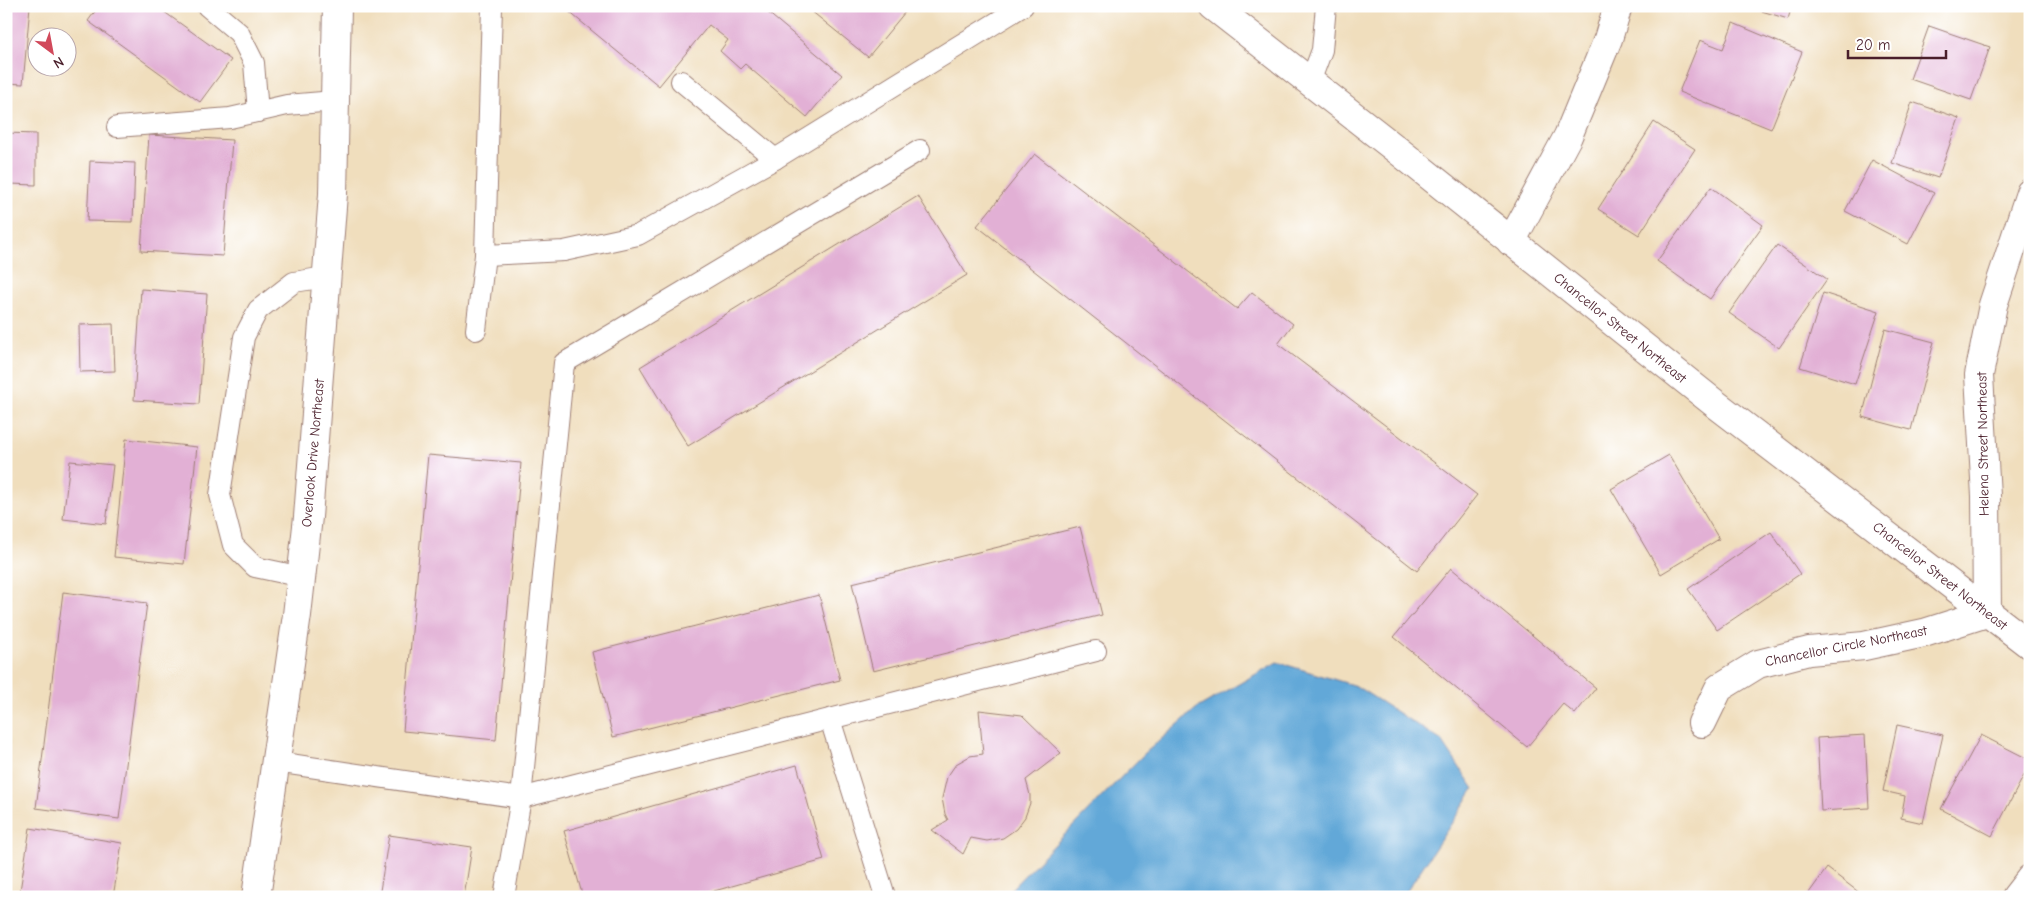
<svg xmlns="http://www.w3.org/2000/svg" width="2036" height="903" viewBox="0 0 2036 903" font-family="'Comic Neue',sans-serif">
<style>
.water{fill:#62a8d8;stroke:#566482}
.building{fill:#e2b0d5}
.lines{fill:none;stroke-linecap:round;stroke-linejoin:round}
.lane-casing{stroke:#9d7e74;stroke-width:22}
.street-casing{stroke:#9d7e74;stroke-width:30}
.secondary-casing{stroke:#9d7e74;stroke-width:30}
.lane{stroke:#fff;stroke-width:20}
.street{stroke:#fff;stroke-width:28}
.secondary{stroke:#fff;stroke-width:28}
.labels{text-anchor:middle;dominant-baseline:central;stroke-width:4;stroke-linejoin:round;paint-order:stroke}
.street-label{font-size:14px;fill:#4a1f2b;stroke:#fff}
</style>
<rect width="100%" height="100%" fill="#fff"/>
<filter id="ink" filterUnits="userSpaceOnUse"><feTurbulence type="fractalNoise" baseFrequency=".02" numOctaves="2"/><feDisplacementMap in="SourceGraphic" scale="10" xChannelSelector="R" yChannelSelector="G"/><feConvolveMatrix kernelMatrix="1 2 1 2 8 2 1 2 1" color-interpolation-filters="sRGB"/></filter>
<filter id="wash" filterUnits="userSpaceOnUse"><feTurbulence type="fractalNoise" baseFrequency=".0096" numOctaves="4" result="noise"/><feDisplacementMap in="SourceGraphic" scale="20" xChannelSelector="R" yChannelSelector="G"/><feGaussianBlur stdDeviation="1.12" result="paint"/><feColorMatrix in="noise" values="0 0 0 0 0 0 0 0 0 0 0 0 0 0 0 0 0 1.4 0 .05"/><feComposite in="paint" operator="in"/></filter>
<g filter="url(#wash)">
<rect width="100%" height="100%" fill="#f0debd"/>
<path class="water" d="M1277,662L1356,686L1442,741L1474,789L1403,897H1007L1013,887L1144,754L1197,708Z"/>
<g id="blocks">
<g class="building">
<path d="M6,6H30L23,84L6,83Z"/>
<path d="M99,6H156L231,60L200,102L88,21Z"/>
<path d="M562,6H760L842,75L807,117L745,64L740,69L720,51L728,40L709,25L659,86Z"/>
<path d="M805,6H910L868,57Z"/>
<path d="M1745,6H1792L1788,19Z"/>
<path d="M1733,23L1802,52L1771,129L1679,92L1700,40L1723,49Z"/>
<path d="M1929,26L1990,47L1971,100L1910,79Z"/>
<path d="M1912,102L1959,118L1938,178L1892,163Z"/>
<path d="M1654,122L1695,149L1639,235L1598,209Z"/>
<path d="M6,133L36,134V185L10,184L9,210H6Z"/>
<path d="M149,135L232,140L223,256L141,251Z"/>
<path d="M1035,154L1237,309L1252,292L1293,324L1278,344L1477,495L1417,571L977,226Z"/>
<path d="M1872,160L1934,193L1908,244L1845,211Z"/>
<path d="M90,161L135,163L133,222L87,221Z"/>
<path d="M1711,187L1763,225L1710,299L1657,261Z"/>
<path d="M918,196L967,275L688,446L640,367Z"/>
<path d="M1777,245L1827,279L1779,348L1729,313Z"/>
<path d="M141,289L207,294L199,404L134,400Z"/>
<path d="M1823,293L1879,311L1855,384L1800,367Z"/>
<path d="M113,324L115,371L80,372L79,325Z"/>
<path d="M1885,329L1934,342L1911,430L1862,417Z"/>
<path d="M126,439L197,447L184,564L114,557Z"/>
<path d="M428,455L521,463L496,740L403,731Z"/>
<path d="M1669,455L1719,539L1661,574L1611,489Z"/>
<path d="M70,461L113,465L106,524L63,519Z"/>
<path d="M1080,527L1102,615L873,671L852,583Z"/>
<path d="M1771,532L1800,574L1717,630L1688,589Z"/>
<path d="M1451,568L1596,688L1575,714L1563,704L1527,747L1394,637Z"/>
<path d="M63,592L147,603L119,819L36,808Z"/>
<path d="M819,595L840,680L613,737L592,652Z"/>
<path d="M979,710L1022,715L1061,753L1026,780L1030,795V803L1025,817L1016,829L1003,838L987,841L971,838L963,854L932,830L948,820L945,814L942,798L947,777L956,764L970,756L983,754Z"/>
<path d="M1897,725L1943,735L1923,823L1901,818L1905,796L1883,791Z"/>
<path d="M1865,735L1869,808L1821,811L1817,738Z"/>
<path d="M1981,735L2030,760V764L1992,836L1941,809Z"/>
<path d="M797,765L824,860L693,897H583L564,831Z"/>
<path d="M30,828L122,843L113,897H19Z"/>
<path d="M389,835L472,847L464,897H379Z"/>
<path d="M1827,868L1865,897H1806Z"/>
</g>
</g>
</g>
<g filter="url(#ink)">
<use href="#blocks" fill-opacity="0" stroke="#9d7e74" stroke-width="1"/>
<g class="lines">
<defs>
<g id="lane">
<path d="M207,6L239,33L254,63L258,112"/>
<path d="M681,81L775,159"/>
<path d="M1310,82L1322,50L1326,6"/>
<path d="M117,127L230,118L287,105L334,101"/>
<path d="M485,255L564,251L638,235L775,159L1023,6"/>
<path d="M476,330L485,255L492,6"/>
<path d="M302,577L255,567L233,545L220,495L244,337L258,310L294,282L326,277"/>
<path d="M830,719L885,896"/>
<path d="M276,762L521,798L1096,651"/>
<path d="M504,897L521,798L564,363L920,150"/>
</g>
<g id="street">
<path d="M1511,242L1568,136L1608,39L1618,6"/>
<path d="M1702,723L1719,688L1758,664L1809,651L1864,646L1924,633L1987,613L1986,496L1979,375L1993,305L2030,193"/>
<path d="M2016,897L2030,879"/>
</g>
<g id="secondary">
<path d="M1213,6L1401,153L1713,402L2030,645"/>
<path d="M256,897L297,615L308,517L333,194L337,6"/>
</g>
</defs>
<use href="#lane" class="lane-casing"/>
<use href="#street" class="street-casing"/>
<use href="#secondary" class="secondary-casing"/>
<use href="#lane" class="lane"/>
<use href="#street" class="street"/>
<use href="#secondary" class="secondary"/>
</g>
</g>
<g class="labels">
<g class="street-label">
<text transform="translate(1620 328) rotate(39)">Chancellor Street Northeast</text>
<text transform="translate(1983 444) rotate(-91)">Helena Street Northeast</text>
<text transform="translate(313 453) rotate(-85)">Overlook Drive Northeast</text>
<text transform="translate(1940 576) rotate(38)">Chancellor Street Northeast</text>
<text transform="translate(1846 646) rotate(-11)">Chancellor Circle Northeast</text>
</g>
</g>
<rect width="2036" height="903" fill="none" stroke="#fff" stroke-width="25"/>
<g transform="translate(52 52) rotate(148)"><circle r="24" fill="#ffffff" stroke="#b7a5aa"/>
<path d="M0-4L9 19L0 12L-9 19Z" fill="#d1495b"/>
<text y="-8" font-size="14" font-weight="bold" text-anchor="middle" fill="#4a1f2b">N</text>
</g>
<path d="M1848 50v8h98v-8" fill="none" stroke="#4a1f2b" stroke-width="2.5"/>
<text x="1856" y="50" font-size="15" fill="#4a1f2b" stroke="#ffffff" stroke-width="4" paint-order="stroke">20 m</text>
</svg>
